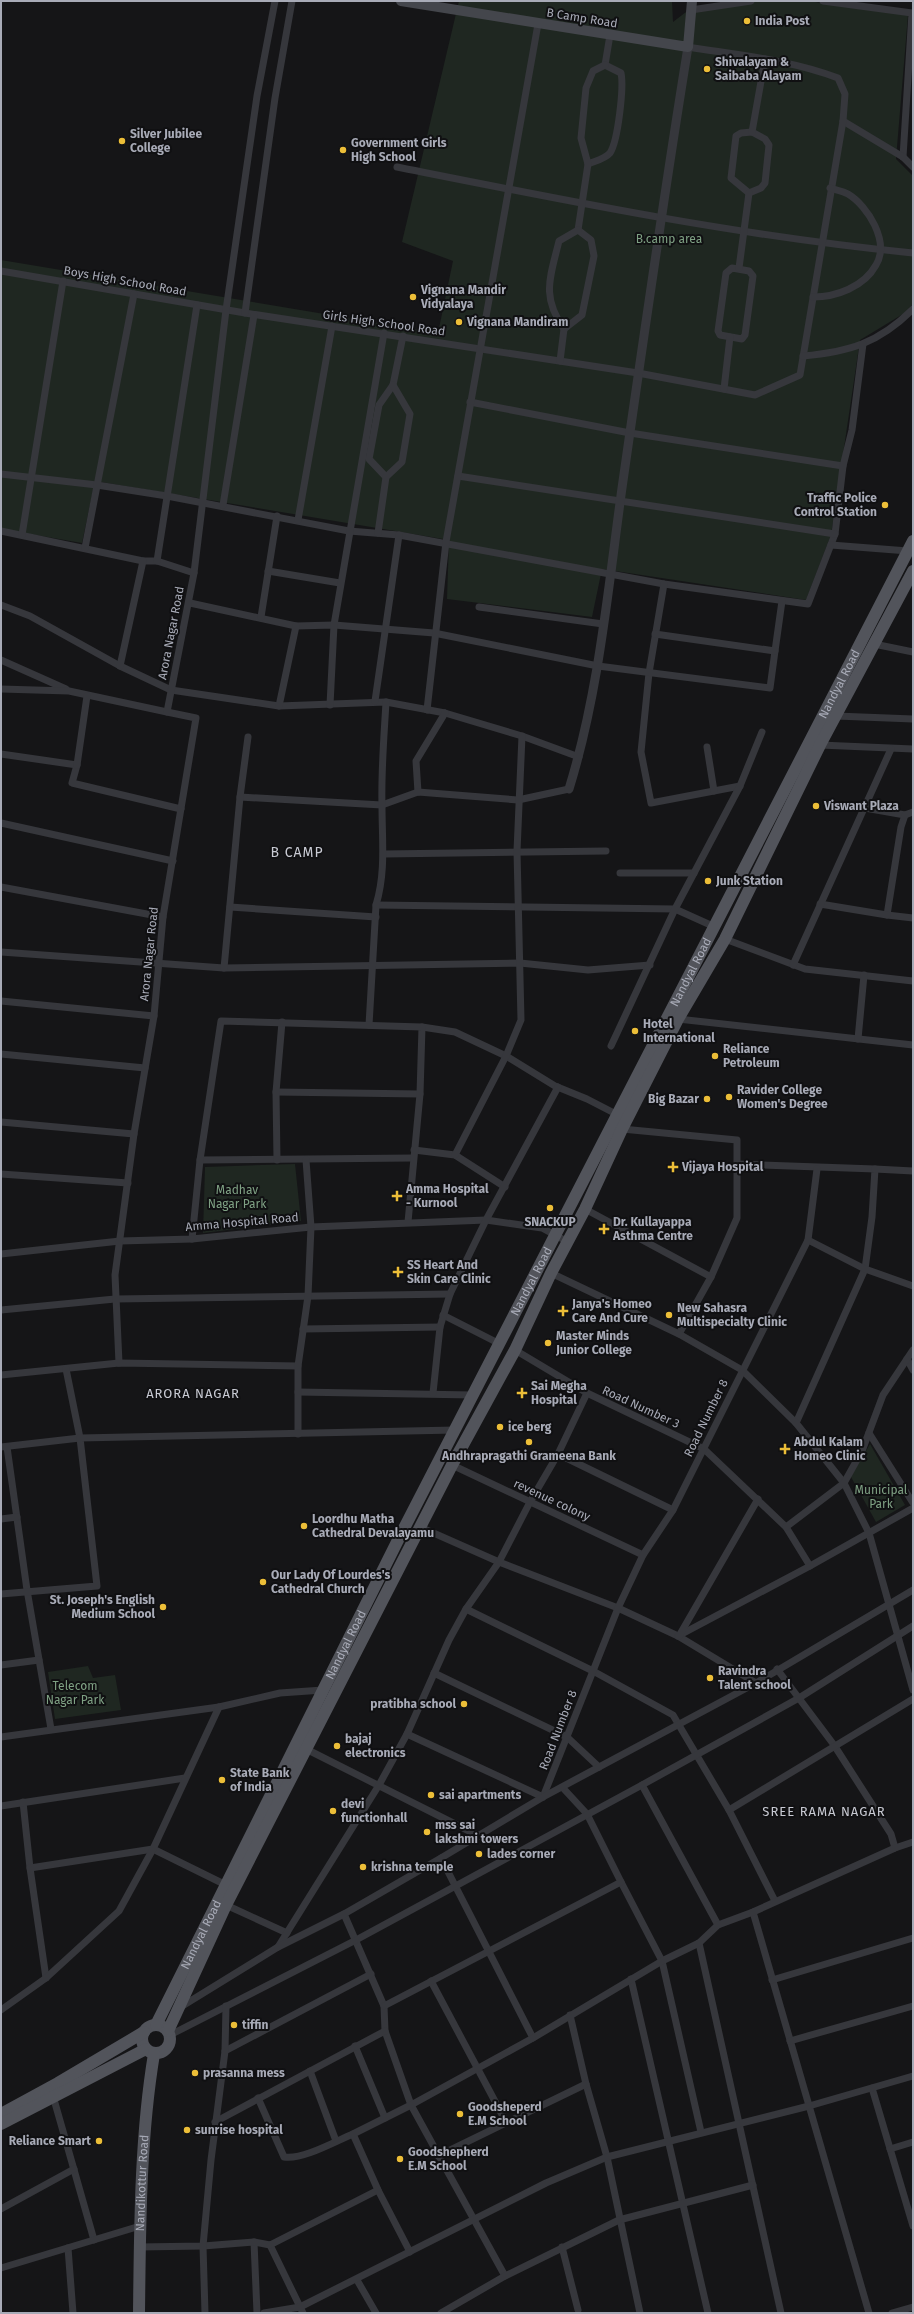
<svg xmlns="http://www.w3.org/2000/svg" width="914" height="2314" viewBox="0 0 914 2314" font-family="'Fira Sans',sans-serif">
<style>
.green{fill:#1f2721}
.lines{fill:none;stroke-linecap:round;stroke-linejoin:round}
.minor{stroke:#36373c;stroke-width:7}
.tertiary{stroke:#36373c;stroke-width:9}
.secondary{stroke:#44464c;stroke-width:10}
.primary{stroke:#52545b;stroke-width:12}
.poi-dot{fill:#ecbe38;stroke:#101012;stroke-width:1.5}
.labels{text-anchor:middle;dominant-baseline:central;stroke-width:4;stroke-linejoin:round;paint-order:stroke}
.street-label{font-size:12px;fill:#a8abb7;stroke:#101012}
.poi-label{font-size:12px;font-weight:bold;fill:#a8abb7;stroke:#101012;text-anchor:start}
.park-label{font-size:12px;fill:#7fa184;stroke:#101012}
.neighbourhood-label{font-size:13px;letter-spacing:1px;fill:#c8cad3;stroke:#101012}
.quarter-label{font-size:14px;letter-spacing:1px;fill:#c8cad3;stroke:#101012}
</style>
<rect width="100%" height="100%" fill="#151517"/>
<g class="green">
<path d="M459,1H672L673,22L686,12L760,1H808L908,15L896,159L913,176V304L903,314L860,340L831,535L806,600L602,569L592,617L447,599L449,540L95,481L82,543L1,529V260L438,333L453,261L402,242Z"/>
<path d="M295,1164L301,1221L203,1233L205,1167Z"/>
<path d="M870,1444L905,1505L876,1522L851,1477Z"/>
<path d="M88,1666L93,1678L115,1675L121,1710L55,1719L48,1672Z"/>
</g>
<g class="lines">
<g class="minor">
<path d="M823,1L912,13L903,157"/>
<path d="M691,10L751,1"/>
<path d="M605,65L610,35"/>
<path d="M843,121L903,157L913,167"/>
<path d="M752,132L765,139L769,145L765,183L761,188L749,193L731,178L736,136L741,133Z"/>
<path d="M752,132L765,59"/>
<path d="M588,164C595,161 605,159 610,153C618,141 624,87 621,73L605,65"/>
<path d="M397,167C568,201 739,236 913,253"/>
<path d="M578,230L588,164L581,138L586,88L593,71L605,65"/>
<path d="M732,268L749,271L753,276L745,335L742,339L720,335L718,331L726,273Z"/>
<path d="M739,268L749,193"/>
<path d="M1,271L245,313L638,373L755,395L800,375L843,121L845,94L838,78C791,60 738,55 688,47"/>
<path d="M813,297C836,297 864,287 876,265C890,242 868,206 848,194C843,191 836,190 830,188"/>
<path d="M245,313L275,98L292,1"/>
<path d="M564,329L582,315L594,256L591,240L578,230"/>
<path d="M803,356C849,352 879,343 913,309"/>
<path d="M560,361L564,329C541,296 550,278 559,241L578,230"/>
<path d="M724,389L730,337"/>
<path d="M470,402L630,433L843,466"/>
<path d="M1,474L97,485L167,496L349,531L399,535L664,584L808,604L835,534L843,466L852,430L863,344"/>
<path d="M458,476L835,534"/>
<path d="M386,477L369,459L379,405L393,385L403,336"/>
<path d="M223,505L254,315"/>
<path d="M298,520L332,326"/>
<path d="M1,531L143,561H157L194,573"/>
<path d="M378,533L386,477L402,462L410,414L393,385"/>
<path d="M22,535L63,281"/>
<path d="M831,545L908,551"/>
<path d="M85,548L134,294"/>
<path d="M157,561L197,305"/>
<path d="M268,571L340,583"/>
<path d="M664,584L649,673L641,752L651,803L740,786"/>
<path d="M190,603L296,626L334,625L434,633L598,666L770,688L775,651"/>
<path d="M1,605L30,616L120,666L171,690L279,706L386,702L445,713L522,736L579,757"/>
<path d="M479,607L603,624"/>
<path d="M261,617L277,516"/>
<path d="M655,634L775,651L782,601"/>
<path d="M874,644L913,652"/>
<path d="M1,660L66,689"/>
<path d="M120,666L143,561"/>
<path d="M1,689L69,691L167,712"/>
<path d="M375,701L399,535"/>
<path d="M330,705L334,625L384,333"/>
<path d="M279,706L296,626"/>
<path d="M427,710L446,542L538,24"/>
<path d="M836,716L913,719"/>
<path d="M820,745L913,749"/>
<path d="M707,747L714,791"/>
<path d="M1,754L77,765L72,783L181,809"/>
<path d="M77,765L87,696"/>
<path d="M418,792L416,761L445,713"/>
<path d="M240,797L382,805L418,792L518,800L569,789"/>
<path d="M865,808L905,815"/>
<path d="M913,812L905,815L901,827L887,915L913,918"/>
<path d="M1,823L173,861"/>
<path d="M384,854L606,851"/>
<path d="M620,873H694"/>
<path d="M1,887L163,917"/>
<path d="M820,904L887,915"/>
<path d="M376,905L675,909L715,927"/>
<path d="M230,907L376,917"/>
<path d="M725,939L805,969L913,981"/>
<path d="M1,952L224,968L520,963L588,970L650,965"/>
<path d="M793,965L891,749"/>
<path d="M224,968L240,797L248,737"/>
<path d="M1,1001L154,1016"/>
<path d="M678,1019L913,1045"/>
<path d="M369,1025L376,905C386,872 382,840 382,806C381,771 384,737 386,702"/>
<path d="M422,1027L455,1032L506,1056L555,1086L587,1099L618,1115"/>
<path d="M858,1039L864,975"/>
<path d="M611,1046L675,909L740,786L762,732"/>
<path d="M1,1054L145,1068"/>
<path d="M276,1092L420,1094"/>
<path d="M1,1122L134,1134"/>
<path d="M622,1129L737,1140V1218L711,1277L679,1334"/>
<path d="M414,1150L455,1155L505,1187"/>
<path d="M455,1155L506,1056L521,1020L517,851L522,736"/>
<path d="M200,1160L413,1158"/>
<path d="M277,1160L276,1092L282,1022"/>
<path d="M737,1164L875,1169L872,1217L865,1269L796,1423"/>
<path d="M875,1169L913,1171"/>
<path d="M1,1174L128,1183"/>
<path d="M585,1209L711,1277"/>
<path d="M192,1239L200,1160L221,1021L422,1027L420,1094L408,1222"/>
<path d="M808,1240L865,1269L913,1286"/>
<path d="M1,1254L120,1241L192,1239L311,1227L486,1220L542,1228L568,1242"/>
<path d="M551,1273L679,1334L742,1370L796,1423L844,1483L869,1533L913,1690"/>
<path d="M1,1310L115,1299L450,1294"/>
<path d="M443,1315L500,1344"/>
<path d="M303,1329L440,1327"/>
<path d="M515,1350L587,1393L704,1449L786,1527L810,1566"/>
<path d="M907,1359L913,1370"/>
<path d="M119,1363L115,1275L134,1134L154,1016L163,917L196,718L167,712L194,573L226,310L257,96L275,1"/>
<path d="M1,1375L119,1363L298,1366"/>
<path d="M298,1392L473,1395"/>
<path d="M433,1393L440,1327L450,1294L486,1220L558,1087"/>
<path d="M869,1433L913,1503"/>
<path d="M298,1434V1366L308,1296L311,1227L306,1160"/>
<path d="M1,1447L80,1438L66,1369"/>
<path d="M7,1447L27,1590L51,1729"/>
<path d="M558,1454L673,1510"/>
<path d="M452,1465L643,1555"/>
<path d="M1,1519L17,1517"/>
<path d="M420,1527L499,1562L618,1608L678,1636L756,1683"/>
<path d="M786,1527L844,1483L862,1451L883,1395L913,1350"/>
<path d="M1,1594L97,1586L80,1438L455,1430"/>
<path d="M466,1609L593,1671L673,1715L729,1810L775,1901"/>
<path d="M678,1636L810,1566L913,1508"/>
<path d="M679,1636L758,1499"/>
<path d="M1,1665L39,1660"/>
<path d="M777,1669L834,1745L891,1834L895,1848"/>
<path d="M434,1673L567,1737L599,1767"/>
<path d="M407,1734L543,1797L618,1608L643,1555L673,1510L808,1240L817,1169"/>
<path d="M1,1737L219,1707L280,1693L323,1690"/>
<path d="M306,1749L479,1836"/>
<path d="M642,1785L718,1925"/>
<path d="M23,1802L30,1868"/>
<path d="M1,1806L185,1778"/>
<path d="M729,1810L913,1699"/>
<path d="M441,1858L533,2038"/>
<path d="M621,1882L662,1961L701,2132"/>
<path d="M226,1905L287,1933"/>
<path d="M753,1912L869,2313"/>
<path d="M344,1914L384,2006L385,2031L411,2105L505,2276"/>
<path d="M699,1943L781,2313"/>
<path d="M278,1947L379,1785L407,1734L449,1640L466,1609L499,1562L530,1502L558,1454L587,1393"/>
<path d="M46,1978L30,1868L153,1849L226,1885"/>
<path d="M631,1979L708,2313"/>
<path d="M772,1980L913,1938"/>
<path d="M431,1981L506,2122"/>
<path d="M384,2006L621,1882L587,1814L563,1788"/>
<path d="M179,2008L278,1947L344,1914L441,1858L543,1797L756,1683L913,1590"/>
<path d="M1,2010L46,1978L119,1911L153,1849L219,1707"/>
<path d="M570,2015L586,2084L607,2157L640,2313"/>
<path d="M170,2035L356,1940L642,1785L799,1698L913,1626"/>
<path d="M790,2041L913,2006"/>
<path d="M355,2046L385,2118"/>
<path d="M225,2051L371,1974"/>
<path d="M310,2071L336,2141"/>
<path d="M872,2088L913,2226"/>
<path d="M53,2096L94,2240"/>
<path d="M258,2098L284,2157C303,2160 336,2141 353,2134"/>
<path d="M215,2122L385,2031"/>
<path d="M890,2149L913,2142"/>
<path d="M438,2156L586,2084"/>
<path d="M1,2209L74,2169"/>
<path d="M254,2242L257,2313"/>
<path d="M270,2245L303,2313"/>
<path d="M139,2247L203,2246L254,2242L270,2245L378,2190"/>
<path d="M562,2247L578,2310"/>
<path d="M68,2248L73,2313"/>
<path d="M410,2252L378,2190L353,2134L411,2105L533,2038L662,1961L699,1943L718,1925L753,1912L895,1848L913,1842"/>
<path d="M1,2268L140,2226"/>
<path d="M357,2280L376,2313"/>
<path d="M205,2313L203,2246L211,2160L225,2051L226,2006"/>
<path d="M264,2313L300,2307L546,2183L607,2157L809,2106L913,2076"/>
<path d="M441,2313L505,2276L619,2220L753,2185"/>
<path d="M892,2313L913,2307"/>
</g>
<path class="tertiary" d="M569,789C599,692 608,589 622,488C643,341 664,194 688,47"/>
<path class="secondary" d="M401,1L688,47L692,1"/>
<g class="primary">
<circle cx="156" cy="2039" r="14"/>
<path id="s1" d="M156,2025L398,1540L913,541"/>
<path d="M168,2031L226,1905L452,1465L515,1350L551,1273L585,1209L622,1129L678,1019L725,939L820,745L913,571"/>
<path d="M1,2114L58,2083L144,2032"/>
<path d="M1,2124L146,2049"/>
<path id="s2" d="M139,2313C140,2228 140,2138 154,2054"/>
</g>
</g>
<g class="poi-dot">
<circle cx="747" cy="21" r="4"/>
<circle cx="707" cy="69" r="4"/>
<circle cx="122" cy="141" r="4"/>
<circle cx="343" cy="150" r="4"/>
<circle cx="413" cy="297" r="4"/>
<circle cx="459" cy="322" r="4"/>
<circle cx="885" cy="505" r="4"/>
<circle cx="816" cy="806" r="4"/>
<circle cx="708" cy="881" r="4"/>
<circle cx="635" cy="1031" r="4"/>
<circle cx="715" cy="1056" r="4"/>
<circle cx="729" cy="1097" r="4"/>
<circle cx="707" cy="1099" r="4"/>
<path d="M671 1161h4v4h4v4h-4v4h-4v-4h-4v-4h4z"/>
<path d="M395 1190h4v4h4v4h-4v4h-4v-4h-4v-4h4z"/>
<circle cx="550" cy="1208" r="4"/>
<path d="M602 1223h4v4h4v4h-4v4h-4v-4h-4v-4h4z"/>
<path d="M396 1266h4v4h4v4h-4v4h-4v-4h-4v-4h4z"/>
<path d="M561 1305h4v4h4v4h-4v4h-4v-4h-4v-4h4z"/>
<circle cx="669" cy="1315" r="4"/>
<circle cx="548" cy="1343" r="4"/>
<path d="M520 1387h4v4h4v4h-4v4h-4v-4h-4v-4h4z"/>
<circle cx="500" cy="1427" r="4"/>
<circle cx="529" cy="1442" r="4"/>
<path d="M783 1443h4v4h4v4h-4v4h-4v-4h-4v-4h4z"/>
<circle cx="304" cy="1526" r="4"/>
<circle cx="263" cy="1582" r="4"/>
<circle cx="163" cy="1607" r="4"/>
<circle cx="710" cy="1678" r="4"/>
<circle cx="464" cy="1704" r="4"/>
<circle cx="337" cy="1746" r="4"/>
<circle cx="222" cy="1780" r="4"/>
<circle cx="431" cy="1795" r="4"/>
<circle cx="333" cy="1811" r="4"/>
<circle cx="427" cy="1832" r="4"/>
<circle cx="479" cy="1854" r="4"/>
<circle cx="363" cy="1867" r="4"/>
<circle cx="234" cy="2025" r="4"/>
<circle cx="195" cy="2073" r="4"/>
<circle cx="460" cy="2114" r="4"/>
<circle cx="187" cy="2130" r="4"/>
<circle cx="99" cy="2141" r="4"/>
<circle cx="400" cy="2159" r="4"/>
</g>
<g class="labels">
<g class="street-label">
<text transform="translate(582 18) rotate(9)">B Camp Road</text>
<text transform="translate(125 281) rotate(10)">Boys High School Road</text>
<text transform="translate(384 323) rotate(8)">Girls High School Road</text>
<text transform="translate(171 633) rotate(-79)">Arora Nagar Road</text>
<text stroke="none"><textPath href="#s1" startOffset="1505">Nandyal Road</textPath></text>
<text transform="translate(149 954) rotate(-84)">Arora Nagar Road</text>
<text stroke="none"><textPath href="#s1" startOffset="1181">Nandyal Road</textPath></text>
<text transform="translate(242 1222) rotate(-5)">Amma Hospital Road</text>
<text stroke="none"><textPath href="#s1" startOffset="833">Nandyal Road</textPath></text>
<text transform="translate(641 1407) rotate(25)">Road Number 3</text>
<text transform="translate(706 1418) rotate(-64)">Road Number 8</text>
<text transform="translate(552 1500) rotate(25)">revenue colony</text>
<text stroke="none"><textPath href="#s1" startOffset="425">Nandyal Road</textPath></text>
<text transform="translate(558 1730) rotate(-69)">Road Number 8</text>
<text stroke="none"><textPath href="#s1" startOffset="101">Nandyal Road</textPath></text>
<text stroke="none"><textPath href="#s2" startOffset="130">Nandikottur Road</textPath></text>
</g>
<g class="poi-label">
<text x="755" y="21">India Post</text>
<text x="715" y="62">Shivalayam &amp;<tspan x="715" dy="14">Saibaba Alayam</tspan></text>
<text x="130" y="134">Silver Jubilee<tspan x="130" dy="14">College</tspan></text>
<text x="351" y="143">Government Girls<tspan x="351" dy="14">High School</tspan></text>
<text x="421" y="290">Vignana Mandir<tspan x="421" dy="14">Vidyalaya</tspan></text>
<text x="467" y="322">Vignana Mandiram</text>
<text x="877" y="498" text-anchor="end">Traffic Police<tspan x="877" dy="14">Control Station</tspan></text>
<text x="824" y="806">Viswant Plaza</text>
<text x="716" y="881">Junk Station</text>
<text x="643" y="1024">Hotel<tspan x="643" dy="14">International</tspan></text>
<text x="723" y="1049">Reliance<tspan x="723" dy="14">Petroleum</tspan></text>
<text x="737" y="1090">Ravider College<tspan x="737" dy="14">Women's Degree</tspan></text>
<text x="699" y="1099" text-anchor="end">Big Bazar</text>
<text x="682" y="1167">Vijaya Hospital</text>
<text x="406" y="1189">Amma Hospital<tspan x="406" dy="14">- Kurnool</tspan></text>
<text x="550" y="1222" text-anchor="middle">SNACKUP</text>
<text x="613" y="1222">Dr. Kullayappa<tspan x="613" dy="14">Asthma Centre</tspan></text>
<text x="407" y="1265">SS Heart And<tspan x="407" dy="14">Skin Care Clinic</tspan></text>
<text x="572" y="1304">Janya's Homeo<tspan x="572" dy="14">Care And Cure</tspan></text>
<text x="677" y="1308">New Sahasra<tspan x="677" dy="14">Multispecialty Clinic</tspan></text>
<text x="556" y="1336">Master Minds<tspan x="556" dy="14">Junior College</tspan></text>
<text x="531" y="1386">Sai Megha<tspan x="531" dy="14">Hospital</tspan></text>
<text x="508" y="1427">ice berg</text>
<text x="794" y="1442">Abdul Kalam<tspan x="794" dy="14">Homeo Clinic</tspan></text>
<text x="529" y="1456" text-anchor="middle">Andhrapragathi Grameena Bank</text>
<text x="312" y="1519">Loordhu Matha<tspan x="312" dy="14">Cathedral Devalayamu</tspan></text>
<text x="271" y="1575">Our Lady Of Lourdes's<tspan x="271" dy="14">Cathedral Church</tspan></text>
<text x="155" y="1600" text-anchor="end">St. Joseph's English<tspan x="155" dy="14">Medium School</tspan></text>
<text x="718" y="1671">Ravindra<tspan x="718" dy="14">Talent school</tspan></text>
<text x="456" y="1704" text-anchor="end">pratibha school</text>
<text x="345" y="1739">bajaj<tspan x="345" dy="14">electronics</tspan></text>
<text x="230" y="1773">State Bank<tspan x="230" dy="14">of India</tspan></text>
<text x="439" y="1795">sai apartments</text>
<text x="341" y="1804">devi<tspan x="341" dy="14">functionhall</tspan></text>
<text x="435" y="1825">mss sai<tspan x="435" dy="14">lakshmi towers</tspan></text>
<text x="487" y="1854">lades corner</text>
<text x="371" y="1867">krishna temple</text>
<text x="242" y="2025">tiffin</text>
<text x="203" y="2073">prasanna mess</text>
<text x="468" y="2107">Goodsheperd<tspan x="468" dy="14">E.M School</tspan></text>
<text x="195" y="2130">sunrise hospital</text>
<text x="91" y="2141" text-anchor="end">Reliance Smart</text>
<text x="408" y="2152">Goodshepherd<tspan x="408" dy="14">E.M School</tspan></text>
</g>
<g class="park-label">
<text x="669" y="239">B.camp area</text>
<text x="237" y="1190">Madhav<tspan x="237" dy="14">Nagar Park</tspan></text>
<text x="881" y="1490">Municipal<tspan x="881" dy="14">Park</tspan></text>
<text x="75" y="1686">Telecom<tspan x="75" dy="14">Nagar Park</tspan></text>
</g>
<g class="neighbourhood-label">
<text x="193" y="1393">ARORA NAGAR</text>
<text x="824" y="1811">SREE RAMA NAGAR</text>
</g>
<g class="quarter-label">
<text x="297" y="852">B CAMP</text>
</g>
</g>
<rect width="914" height="2314" fill="none" stroke="#a8abb7" stroke-width="4"/>
</svg>
